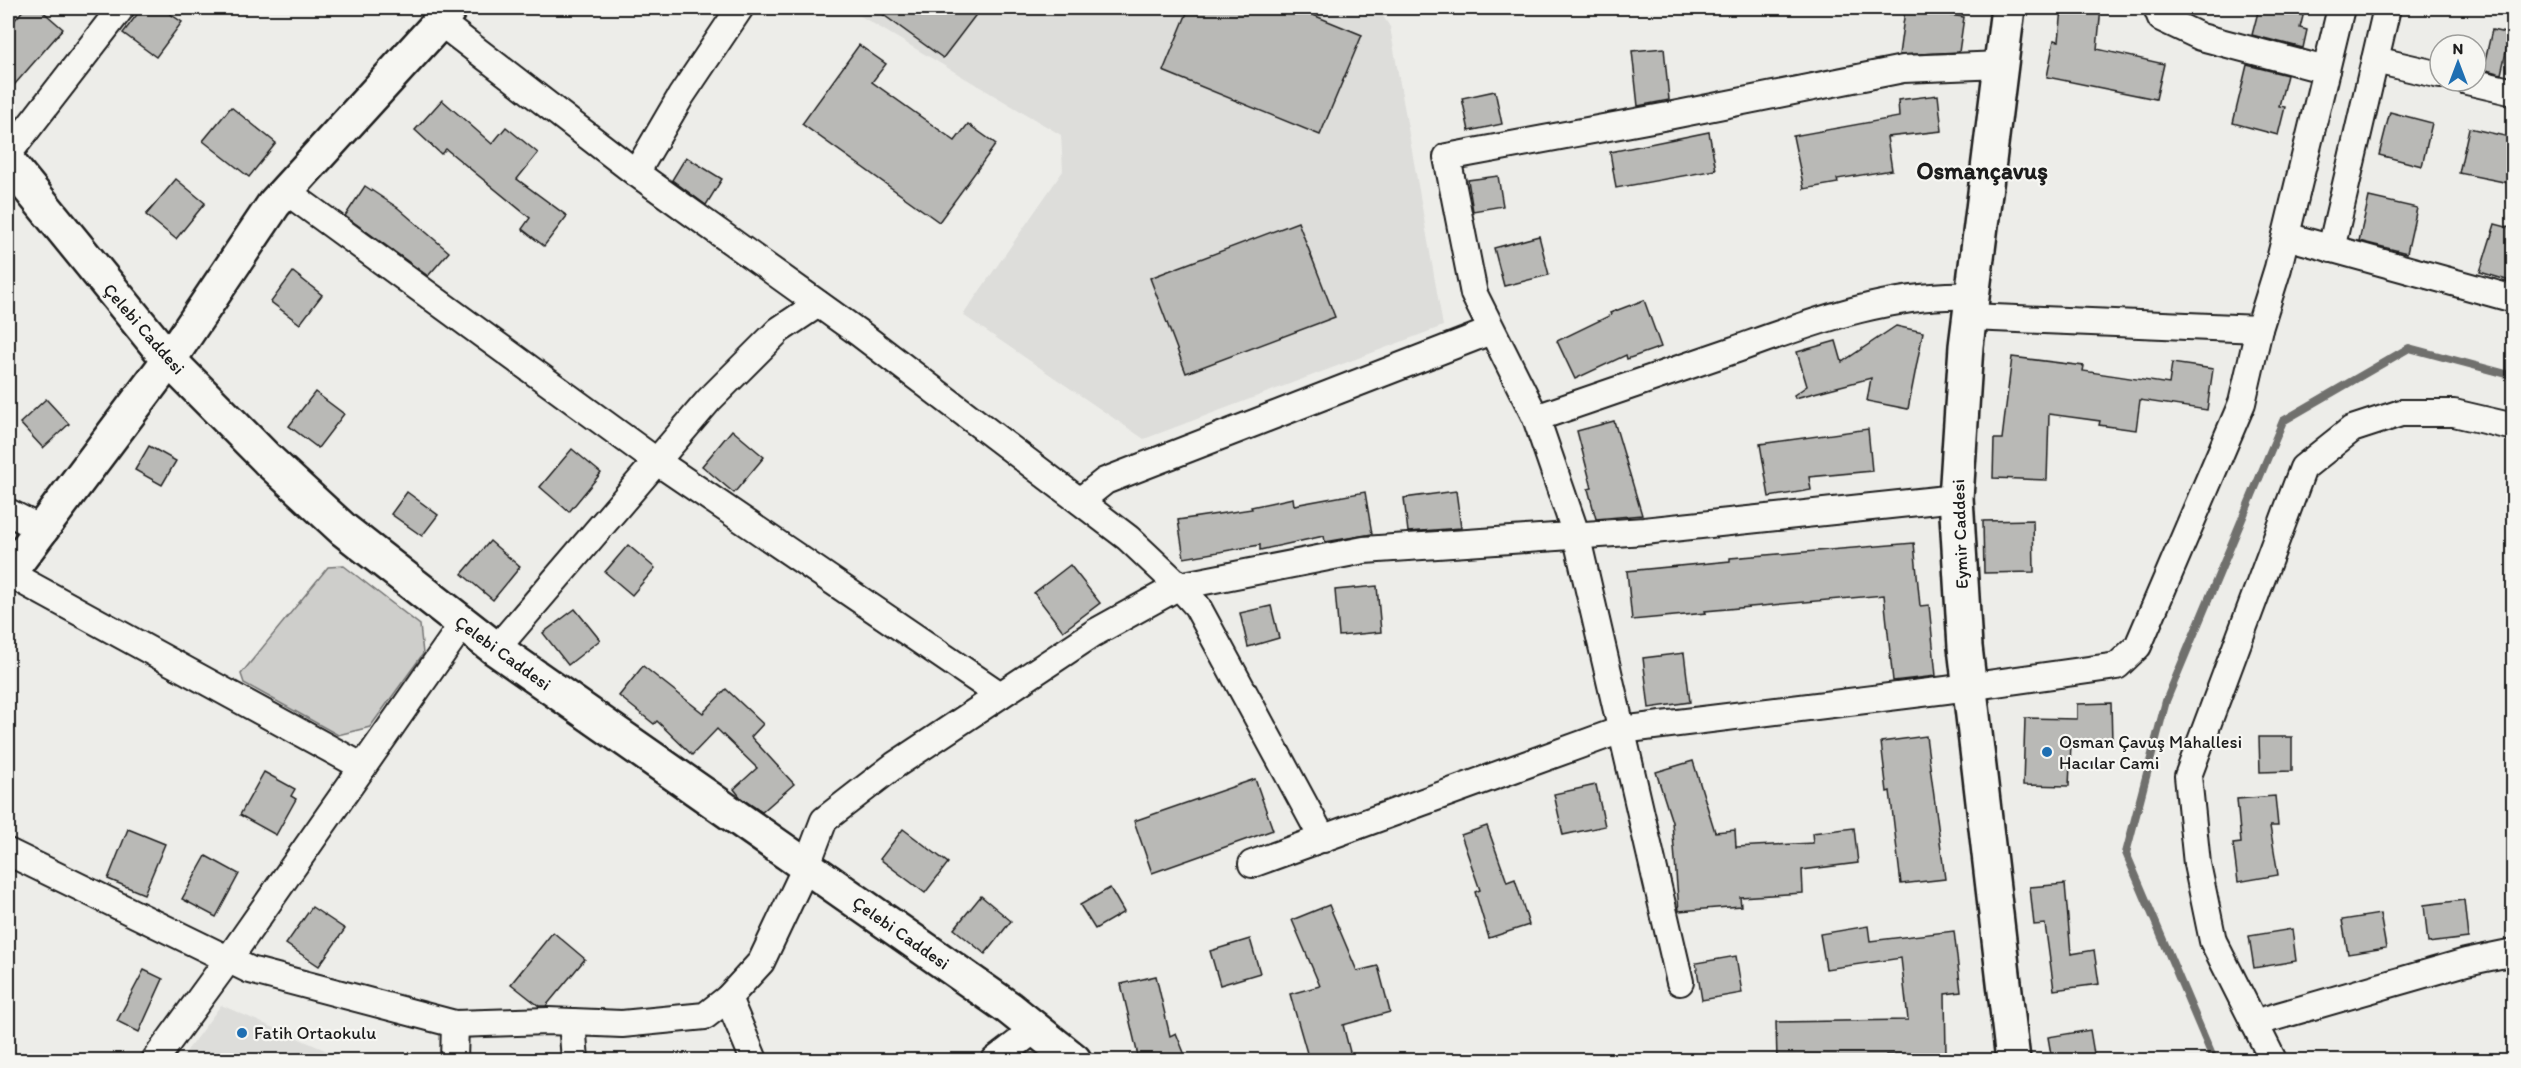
<svg xmlns="http://www.w3.org/2000/svg" width="2521" height="1068" viewBox="0 0 2521 1068" font-family="Itim,sans-serif">
<style>
.built{fill:#ddddda}
.green{fill:#cececb;stroke:#757574;stroke-width:1.5}
.lines{fill:none;stroke-linecap:round;stroke-linejoin:round}
.stream{stroke:#6f6f6d;stroke-width:8}
.building{fill:#b9b9b6;stroke:#1c1c1c;stroke-width:1.5}
.street-casing{stroke:#1c1c1c;stroke-width:30}
.secondary-casing{stroke:#1c1c1c;stroke-width:38}
.street{stroke:#f6f6f2;stroke-width:26}
.secondary{stroke:#f6f6f2;stroke-width:33}
.poi-dot{fill:#1f6fb2;stroke:#f6f6f2;stroke-width:2}
.labels{text-anchor:middle;dominant-baseline:central;stroke-width:4.5;stroke-linejoin:round;paint-order:stroke}
.street-label{font-size:18px;fill:#1c1c1c;stroke:#f6f6f2}
.poi-label{font-size:18px;fill:#1c1c1c;stroke:#f6f6f2;text-anchor:start}
.district-label{font-size:24px;font-weight:bold;fill:#1c1c1c;stroke:#f6f6f2}
</style>
<rect width="100%" height="100%" fill="#edede9"/>
<filter id="ink" filterUnits="userSpaceOnUse"><feTurbulence type="fractalNoise" baseFrequency=".0167" numOctaves="2"/><feDisplacementMap in="SourceGraphic" scale="12" xChannelSelector="R" yChannelSelector="G"/><feConvolveMatrix kernelMatrix="1 2 1 2 8 2 1 2 1" color-interpolation-filters="sRGB"/></filter>
<g filter="url(#ink)">
<g class="built">
<path d="M847,8H1378L1390,27L1443,326L1144,439L963,315L1063,171L1061,135Z"/>
<path d="M221,1005L348,1060H180Z"/>
</g>
<path class="green" d="M344,566L420,625L423,654L370,727L338,735L244,683L241,674L328,567Z"/>
<g class="lines">
<path class="stream" d="M2214,1060L2126,853L2166,701L2283,421L2409,348L2514,376"/>
</g>
<g class="building">
<path d="M25,8H39L63,29L8,92V28Z"/>
<path d="M142,8H161L182,22L156,57L123,33Z"/>
<path d="M874,8H981L943,58Z"/>
<path d="M1189,8H1296L1362,35L1320,135L1163,71Z"/>
<path d="M2062,8H2101L2097,49L2164,64L2156,99L2047,77L2054,40L2059,41Z"/>
<path d="M2259,8H2305L2300,28L2307,30L2303,48L2252,35Z"/>
<path d="M1905,10L1964,17L1959,52L1899,55Z"/>
<path d="M2492,30L2510,34L2501,74L2483,69Z"/>
<path d="M859,45L886,64L872,82L955,141L968,124L996,144L939,222L802,124Z"/>
<path d="M1664,48L1669,100L1638,106L1632,51Z"/>
<path d="M2247,65L2287,75L2279,106L2285,107L2278,135L2233,123Z"/>
<path d="M1495,91L1502,124L1469,131L1462,98Z"/>
<path d="M1938,95L1942,131L1887,137L1892,170L1837,179L1838,183L1804,189L1793,136L1899,117L1898,100Z"/>
<path d="M442,100L492,144L506,127L538,153L517,179L567,216L544,246L522,229L530,218L446,149L441,154L415,130Z"/>
<path d="M231,107L276,143L249,177L203,141Z"/>
<path d="M2390,112L2432,123L2422,166L2379,155Z"/>
<path d="M2469,128L2514,138V184L2459,173Z"/>
<path d="M1709,132L1716,170L1616,188L1610,152Z"/>
<path d="M686,157L722,179L706,205L672,180Z"/>
<path d="M1498,176L1503,206L1473,211L1468,180Z"/>
<path d="M176,179L205,203L176,239L146,215Z"/>
<path d="M365,186L398,208L449,252L428,276L345,216Z"/>
<path d="M2369,197L2417,208L2407,253L2359,241Z"/>
<path d="M1298,222L1335,317L1186,373L1150,278Z"/>
<path d="M2495,224L2514,229V270L2510,281L2480,272Z"/>
<path d="M1539,236L1549,275L1504,286L1494,248Z"/>
<path d="M293,272L322,295L300,324L271,302Z"/>
<path d="M1644,300L1661,347L1627,359L1626,355L1575,379L1557,341L1611,315L1610,313Z"/>
<path d="M1896,326L1923,332L1908,409L1867,401L1871,378L1795,398L1794,395L1807,386L1797,352L1836,341L1842,362Z"/>
<path d="M2012,357L2084,366L2083,371L2169,384L2172,363L2213,369L2207,410L2140,400L2136,430L2099,425L2100,421L2049,414L2047,480L1993,478L1994,439H2002Z"/>
<path d="M315,392L344,414L318,448L289,426Z"/>
<path d="M46,399L69,424L43,448L20,423Z"/>
<path d="M1614,421L1642,515L1596,519L1588,489L1592,488L1577,431Z"/>
<path d="M1868,429L1872,471L1809,477L1811,490L1769,497L1760,444Z"/>
<path d="M732,430L764,457L734,493L702,466Z"/>
<path d="M149,446L176,461L162,485L135,470Z"/>
<path d="M572,449L601,473L569,512L540,487Z"/>
<path d="M1456,491L1461,528L1408,532L1404,498Z"/>
<path d="M407,492L438,515L422,536L391,514Z"/>
<path d="M1365,492L1372,534L1325,542L1324,536L1260,550V545L1184,558L1178,520L1252,509L1251,507L1293,498L1294,505Z"/>
<path d="M2033,520L2034,572L1984,573L1983,521Z"/>
<path d="M490,541L520,567L493,600L462,574Z"/>
<path d="M1914,543L1920,606L1929,605L1936,676L1893,681L1884,595L1705,611L1706,613L1632,620L1627,571L1730,561V558Z"/>
<path d="M628,545L655,568L632,595L605,572Z"/>
<path d="M1070,565L1100,603L1063,631L1034,593Z"/>
<path d="M1377,586L1381,632L1339,636L1335,590Z"/>
<path d="M1271,606L1279,638L1248,647L1240,613Z"/>
<path d="M575,609L600,640L568,665L543,633Z"/>
<path d="M1684,653L1690,702L1649,708L1643,658Z"/>
<path d="M643,666L703,713L726,689L763,724L751,737L794,784L762,812L741,798L734,789L757,768L717,729L692,755L657,721L654,724L619,696Z"/>
<path d="M2111,703L2112,742L2071,743L2069,786L2023,785L2025,718L2077,719V704Z"/>
<path d="M1926,736L1945,879L1901,884L1890,791L1887,792L1881,742Z"/>
<path d="M2259,737H2292V771L2260,772Z"/>
<path d="M1693,761L1715,832L1735,830L1736,847L1813,843L1812,833L1854,828L1858,863L1802,870L1803,893L1740,897L1741,906L1679,911L1672,822L1656,772Z"/>
<path d="M264,772L295,789L291,796L296,799L276,835L240,815Z"/>
<path d="M1255,779L1273,830L1152,873L1134,821Z"/>
<path d="M1596,785L1605,826L1563,835L1554,794Z"/>
<path d="M2275,796L2278,826H2270L2278,875L2238,882L2233,844L2241,843L2237,799Z"/>
<path d="M1487,826L1507,882L1515,879L1529,925L1489,938L1475,892L1480,890L1461,835Z"/>
<path d="M128,829L165,844L144,894L108,879Z"/>
<path d="M903,829L948,863L925,893L880,859Z"/>
<path d="M206,856L239,874L216,917L182,899Z"/>
<path d="M2065,884L2071,954L2094,950L2099,984L2054,990L2045,924L2034,925L2030,887Z"/>
<path d="M1110,888L1124,912L1095,929L1080,905Z"/>
<path d="M981,896L1011,921L985,954L954,929Z"/>
<path d="M2464,900L2468,938L2428,943L2424,905Z"/>
<path d="M1329,905L1357,971L1378,966L1390,1012L1343,1025L1351,1056L1334,1060H1309L1290,994L1320,986L1292,920Z"/>
<path d="M312,907L345,929L319,966L286,944Z"/>
<path d="M2380,914L2386,948L2348,954L2342,920Z"/>
<path d="M1868,926L1870,941L1954,931L1961,992L1945,994L1946,1055H1886V1060H1777L1776,1022L1908,1020L1901,958L1826,969L1820,934Z"/>
<path d="M2292,929L2296,961L2254,968L2249,936Z"/>
<path d="M553,932L585,959L546,1006H539L511,984Z"/>
<path d="M1250,939L1260,973L1220,985L1210,951Z"/>
<path d="M1736,956L1742,993L1702,1000L1696,963Z"/>
<path d="M144,970L163,979L139,1032L117,1021Z"/>
<path d="M1156,976L1170,1036L1176,1033L1187,1060H1139L1121,984Z"/>
<path d="M2090,1030L2095,1060H2052L2048,1037Z"/>
</g>
<g class="lines">
<defs>
<g id="street">
<path d="M2157,8L2161,18L2201,37L2326,70"/>
<path d="M440,22L636,173L859,333L1128,538L1179,586L1197,606L1323,839"/>
<path d="M2375,60L2440,75"/>
<path d="M2467,81L2514,92"/>
<path d="M8,154L121,8"/>
<path d="M636,173L681,96L740,8"/>
<path d="M286,191L656,461L1000,695"/>
<path d="M2286,236L2514,299"/>
<path d="M2331,249L2387,8"/>
<path d="M1970,317L2259,329"/>
<path d="M1536,418C1602,395 1668,373 1734,350C1810,323 1890,292 1972,296"/>
<path d="M1080,501L1105,481L1491,331"/>
<path d="M8,512L41,529"/>
<path d="M8,573L363,767"/>
<path d="M496,649L709,400L779,330L818,304"/>
<path d="M8,852L250,970L455,1024L548,1021L622,1024L705,1016L728,998L761,962L806,867L824,820L895,765L1094,633L1179,586L1364,550L1644,531L1956,498"/>
<path d="M1252,864L1621,730L1946,690L2117,666L2138,646L2242,403L2259,329L2278,268L2341,8"/>
<path d="M1680,982L1576,534L1536,418L1474,294L1447,157L1668,116L1903,69L2001,65"/>
<path d="M728,998L754,1060"/>
<path d="M572,1022L575,1060"/>
<path d="M2254,1023L2466,962L2514,952"/>
<path d="M155,1060L228,960L462,625"/>
<path d="M454,1060L455,1024"/>
<path d="M995,1060L1037,1028"/>
<path d="M2273,1060L2213,941L2197,864L2188,776L2303,468L2352,429L2401,413H2454L2514,427"/>
</g>
<g id="secondary">
<path d="M2008,8L1966,346L1956,498L1965,647L2013,1060"/>
<path d="M8,162L169,360L267,459L344,530L496,649L1009,1008L1074,1060"/>
<path d="M8,574L169,360L274,204L440,22L450,8"/>
</g>
</defs>
<use href="#street" class="street-casing"/>
<use href="#secondary" class="secondary-casing"/>
<use href="#street" class="street"/>
<use href="#secondary" class="secondary"/>
</g>
</g>
<g class="poi-dot">
<circle cx="2047" cy="752" r="6"/>
<circle cx="242" cy="1033" r="6"/>
</g>
<g class="labels">
<g class="street-label">
<text transform="translate(144 329) rotate(49)">Çelebi Caddesi</text>
<text transform="translate(1960 534) rotate(-92)">Eymir Caddesi</text>
<text transform="translate(503 653) rotate(36)">Çelebi Caddesi</text>
<text transform="translate(901 933) rotate(35)">Çelebi Caddesi</text>
</g>
<g class="poi-label">
<text x="2059" y="742">Osman Çavuş Mahallesi<tspan x="2059" dy="21">Hacılar Cami</tspan></text>
<text x="254" y="1033">Fatih Ortaokulu</text>
</g>
<g class="district-label">
<text x="1982" y="170">Osmançavuş</text>
</g>
</g>
<rect width="2521" height="1068" fill="none" stroke="#f6f6f2" stroke-width="30"/>
<rect x="15" y="15" width="2491" height="1038" fill="none" stroke="#1c1c1c" stroke-width="2" filter="url(#ink)"/>
<g transform="translate(2458 63)"><circle r="28" fill="#f6f6f2" stroke="#9f9f9c" stroke-width="1.5"/>
<path d="M0-4.5L10 22L0 15L-10 22Z" fill="#1f6fb2"/>
<text y="-9" font-size="16" font-weight="bold" text-anchor="middle" fill="#1c1c1c">N</text>
</g>
</svg>
